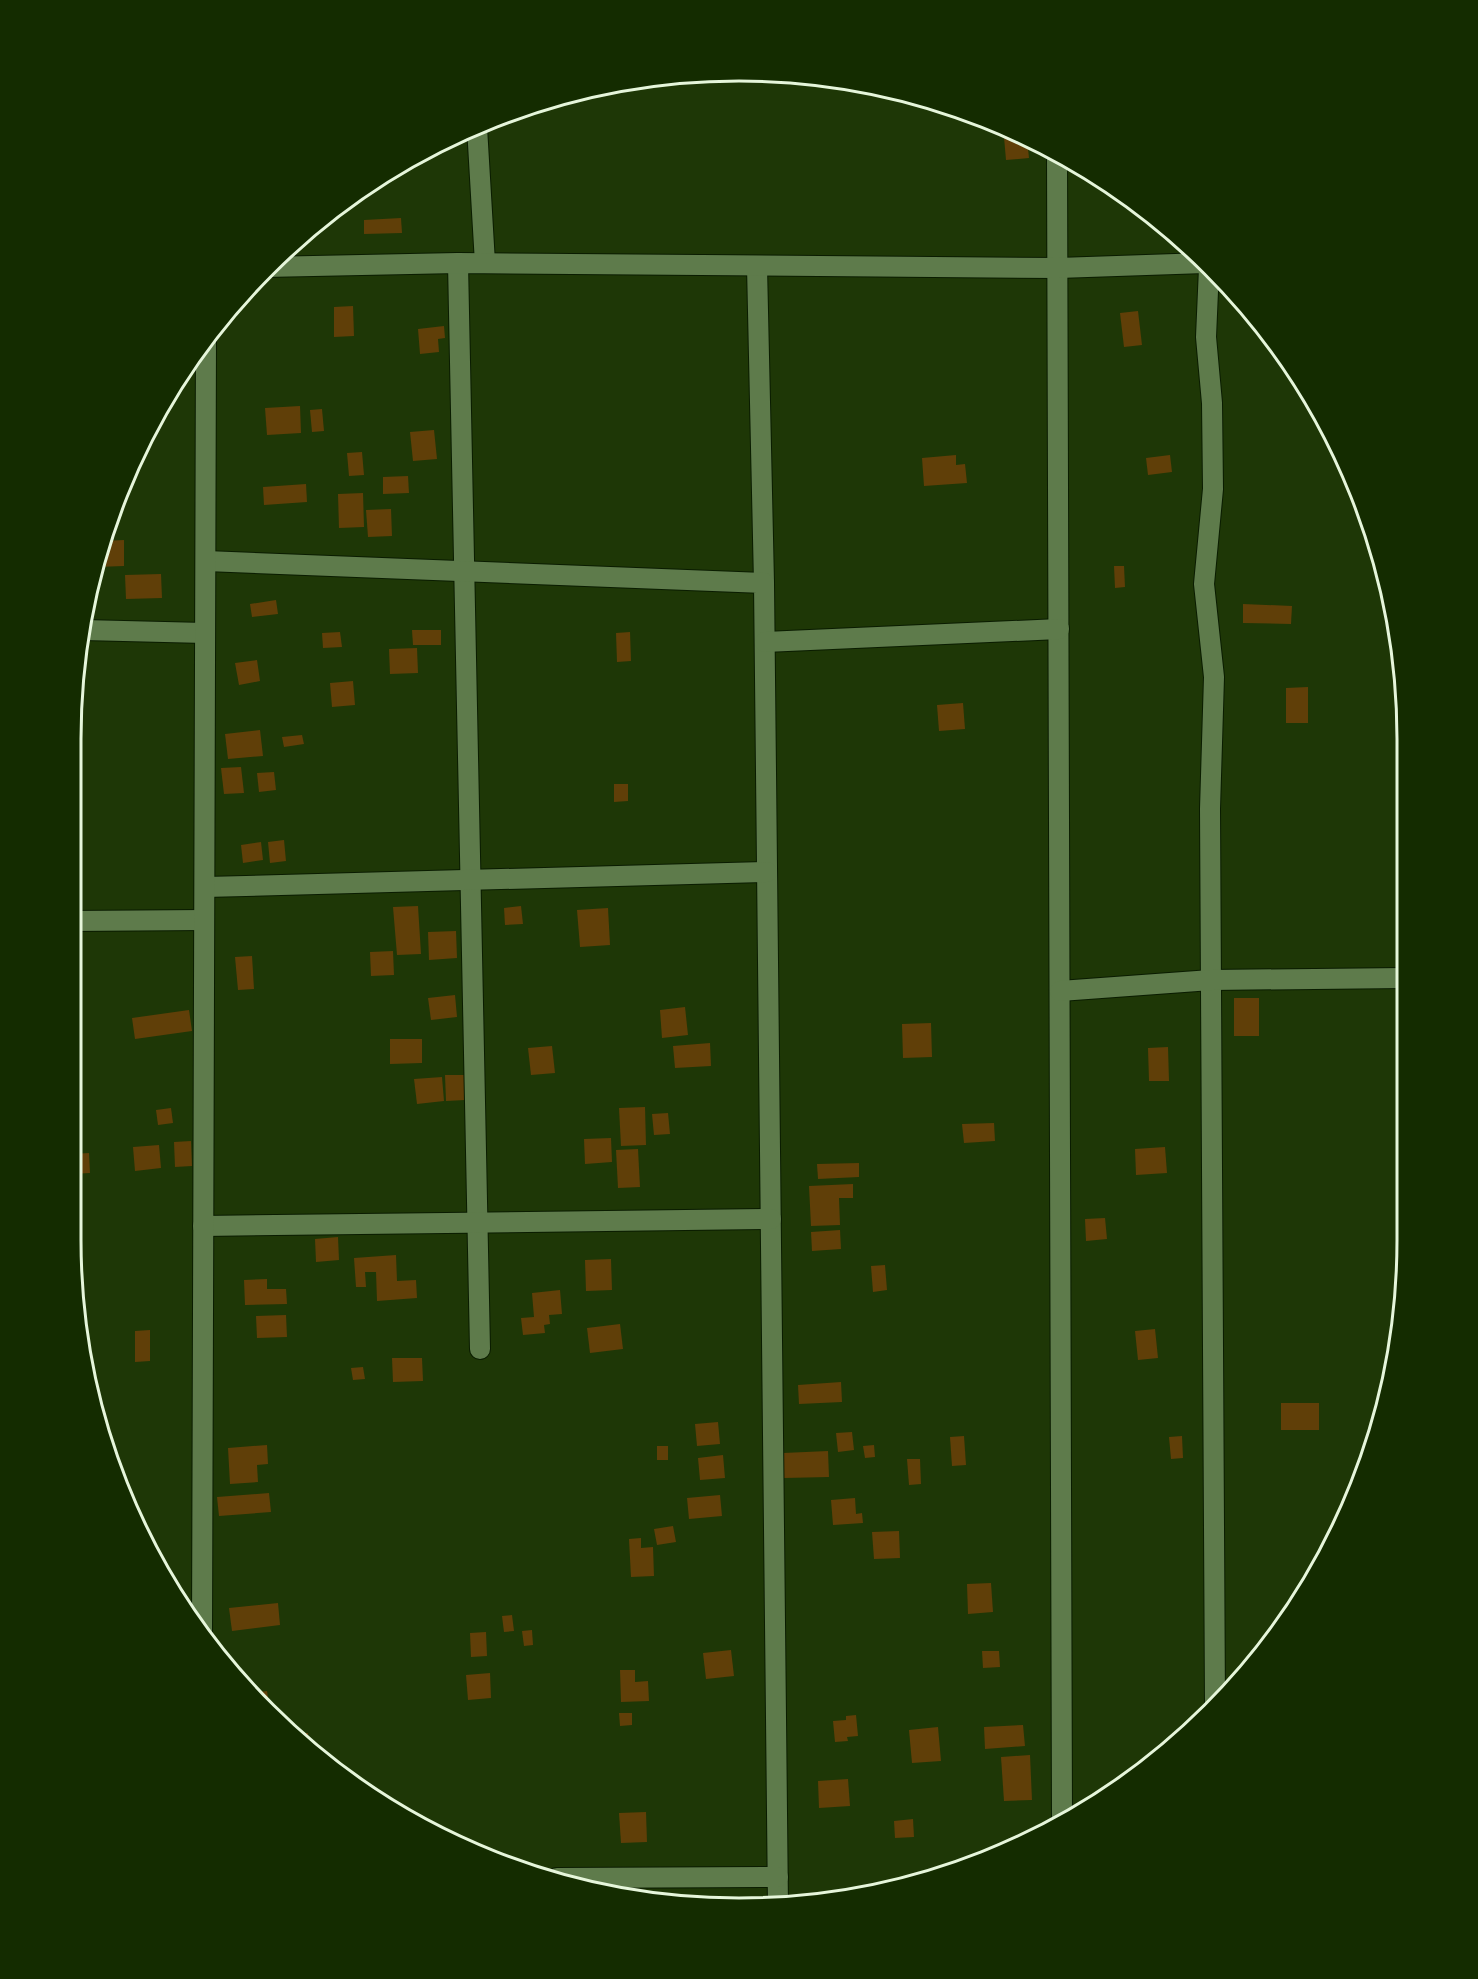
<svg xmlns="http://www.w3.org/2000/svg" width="1478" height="1979" viewBox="0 0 1478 1979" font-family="Mulish,sans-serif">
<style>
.building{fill:#603f08}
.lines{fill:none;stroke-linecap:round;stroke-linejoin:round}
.street-casing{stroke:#0a1c00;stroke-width:22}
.street{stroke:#5e7b4b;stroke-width:20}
.rim{fill:none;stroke:#e6f6db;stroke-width:3}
</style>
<rect width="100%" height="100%" fill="#1e3706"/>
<g class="building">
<path d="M1020,136L1027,139L1029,158L1006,160L1004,137Z"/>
<path d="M401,218L402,233L364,234V220Z"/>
<path d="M353,306L354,336L334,337V307Z"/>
<path d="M1138,311L1142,345L1124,347L1120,313Z"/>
<path d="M444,326L445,338L438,339L439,352L420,354L418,329Z"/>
<path d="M300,406L301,433L267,435L265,408Z"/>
<path d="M322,409L324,431L312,432L310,410Z"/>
<path d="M434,430L437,459L413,461L410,432Z"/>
<path d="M362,452L364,475L349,476L347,453Z"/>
<path d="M956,455V465L965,464L967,483L924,486L922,458Z"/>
<path d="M1170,455L1172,472L1148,475L1146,458Z"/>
<path d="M408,476L409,493L383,494V477Z"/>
<path d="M306,484L307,502L264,505L263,487Z"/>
<path d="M363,493L364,527L339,528L338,494Z"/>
<path d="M391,509L392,536L368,537L366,510Z"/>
<path d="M124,540V566L97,567V556L103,541Z"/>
<path d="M1114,566H1124L1125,587L1115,588Z"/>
<path d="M161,574L162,598L126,599L125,575Z"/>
<path d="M276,600L278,614L252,617L250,604Z"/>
<path d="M1243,604L1292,606L1291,624L1243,623Z"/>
<path d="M412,630H441V645H413Z"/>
<path d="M340,632L342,647L323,648L322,633Z"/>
<path d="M630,632L631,661L617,662L616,633Z"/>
<path d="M417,648L418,673L390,674L389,649Z"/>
<path d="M257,660L260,681L239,685L235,663Z"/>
<path d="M353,681L355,705L332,707L330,683Z"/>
<path d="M1308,687V723H1286V688Z"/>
<path d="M963,703L965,729L939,731L937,705Z"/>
<path d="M260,730L263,756L228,759L225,734Z"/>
<path d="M302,735L304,744L284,747L282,737Z"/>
<path d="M241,767L244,793L224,794L221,768Z"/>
<path d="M274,772L276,790L259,792L257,773Z"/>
<path d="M614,784H628V801L614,802Z"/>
<path d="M284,840L286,861L270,863L268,842Z"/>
<path d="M261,842L263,860L243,863L241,845Z"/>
<path d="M418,906L421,954L397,955L393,907Z"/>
<path d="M521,906L523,924L505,925L504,908Z"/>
<path d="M608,908L610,945L580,947L577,910Z"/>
<path d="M456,931L457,958L429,960L428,932Z"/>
<path d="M393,951L394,975L371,976L370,952Z"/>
<path d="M252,956L254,989L238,990L235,957Z"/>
<path d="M455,995L457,1017L431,1020L428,998Z"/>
<rect x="1234" y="998" width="25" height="38"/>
<path d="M685,1007L688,1035L662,1038L660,1010Z"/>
<path d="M189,1010L192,1031L135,1039L132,1018Z"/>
<path d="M931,1023L932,1057L903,1058L902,1024Z"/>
<path d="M390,1039H422V1063L390,1064Z"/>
<path d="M710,1043L711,1066L675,1068L673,1046Z"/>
<path d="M552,1046L555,1073L531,1075L528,1048Z"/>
<path d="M1168,1047L1169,1081H1149L1148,1048Z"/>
<path d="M445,1075H464L465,1100L446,1101Z"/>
<path d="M442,1077L444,1101L417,1104L414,1079Z"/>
<path d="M645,1107L646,1145L621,1146L619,1108Z"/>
<path d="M171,1108L173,1123L158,1125L156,1110Z"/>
<path d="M668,1113L670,1134L654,1135L652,1114Z"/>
<path d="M994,1123L995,1141L964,1143L962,1124Z"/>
<path d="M611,1138L612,1162L585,1164L584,1139Z"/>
<path d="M191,1141L192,1166L175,1167L174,1142Z"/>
<path d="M159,1145L161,1168L135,1171L133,1147Z"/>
<path d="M1165,1147L1167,1173L1136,1175L1135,1149Z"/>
<path d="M638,1149L640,1187L618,1188L616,1150Z"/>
<path d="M89,1153L90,1173L71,1174V1154Z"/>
<path d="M859,1163V1177L818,1179L817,1164Z"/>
<path d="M853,1184V1198H839L840,1225L811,1226L809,1186Z"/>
<path d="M1105,1218L1107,1239L1086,1241L1085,1219Z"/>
<path d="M840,1230L841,1249L812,1251L811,1232Z"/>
<path d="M338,1237L339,1260L316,1262L315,1239Z"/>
<path d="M396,1255L397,1281L416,1280L417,1298L377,1301L376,1272H365L366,1287H356L354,1258Z"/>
<path d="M611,1259L612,1290L586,1291L585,1260Z"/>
<path d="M885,1265L887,1290L873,1292L871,1266Z"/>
<path d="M267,1279V1289H286L287,1304L245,1305L244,1280Z"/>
<path d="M560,1290L562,1314L549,1315L550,1324L544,1325L545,1333L523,1335L521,1318L534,1317L532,1293Z"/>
<path d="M286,1315L287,1337L257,1338L256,1316Z"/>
<path d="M620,1324L623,1349L590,1353L587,1328Z"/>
<path d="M1155,1329L1158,1358L1138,1360L1135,1331Z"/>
<path d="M150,1330V1361L135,1362V1331Z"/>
<path d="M392,1358H422L423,1381L393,1382Z"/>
<path d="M363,1367L365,1379L353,1380L351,1368Z"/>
<path d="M841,1382L842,1402L799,1404L798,1385Z"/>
<rect x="1281" y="1403" width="38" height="27"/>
<path d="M718,1422L720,1444L697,1446L695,1424Z"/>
<path d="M852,1432L854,1450L838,1452L836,1433Z"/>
<path d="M964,1436L966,1465L952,1466L950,1437Z"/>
<path d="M1182,1436L1183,1458L1171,1459L1169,1437Z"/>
<path d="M267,1445L268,1464L257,1465L258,1482L230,1484L228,1448Z"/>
<path d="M874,1445L875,1457L865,1458L863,1446Z"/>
<rect x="657" y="1446" width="11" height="14"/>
<path d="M828,1451L829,1477L784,1478L783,1453Z"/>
<path d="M723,1455L725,1478L700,1480L698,1458Z"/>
<path d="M907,1459H920L921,1484L909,1485Z"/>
<path d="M269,1493L271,1512L219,1516L217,1497Z"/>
<path d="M720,1495L722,1516L689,1519L687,1498Z"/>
<path d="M855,1498L856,1514L862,1513L863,1523L833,1525L831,1500Z"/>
<path d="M673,1526L676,1542L657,1545L654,1529Z"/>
<path d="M899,1531L900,1558L874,1559L872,1532Z"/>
<path d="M641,1538V1548L653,1547L654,1576L631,1577L629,1539Z"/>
<path d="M991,1583L993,1612L968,1614L967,1584Z"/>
<path d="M278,1603L280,1625L232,1631L229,1608Z"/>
<path d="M512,1615L514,1631L504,1632L502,1616Z"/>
<path d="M532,1630L533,1645L524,1646L522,1631Z"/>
<path d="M486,1632L487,1656L471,1657L470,1633Z"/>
<path d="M731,1650L734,1676L706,1679L703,1653Z"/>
<path d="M982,1651H999L1000,1667L983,1668Z"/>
<path d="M620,1670H635V1682L648,1681L649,1701L621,1702Z"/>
<path d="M490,1673L491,1698L468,1700L466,1675Z"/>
<path d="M267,1691L270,1712L252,1693Z"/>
<path d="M619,1713H632V1725L620,1726Z"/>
<path d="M856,1715L858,1736L847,1737L848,1741L835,1742L833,1721L846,1720V1716Z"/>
<path d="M1023,1725L1025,1746L985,1749L984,1727Z"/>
<path d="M938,1727L941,1761L912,1763L909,1730Z"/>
<path d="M290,1733H308L309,1749L298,1742Z"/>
<path d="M1030,1755L1032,1800L1004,1801L1001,1757Z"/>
<path d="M848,1779L850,1806L819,1808L818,1781Z"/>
<path d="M646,1812L647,1842L621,1843L619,1813Z"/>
<path d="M913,1819L914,1837L895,1838L894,1821Z"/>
</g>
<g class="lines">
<defs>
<g id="street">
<path d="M477,127L485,263"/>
<path d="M1057,153L1062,1819"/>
<path d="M458,263L480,1349"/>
<path d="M757,266L764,583"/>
<path d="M265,267L458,263L1058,268L1205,263"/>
<path d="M1209,268L1206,337L1212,403L1213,489L1204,584L1214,677L1210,809L1215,1706"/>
<path d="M206,561L764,583L778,1907"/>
<path d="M83,630L205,633"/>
<path d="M765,642L1059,629"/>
<path d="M205,887L767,872"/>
<path d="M71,921L204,920"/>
<path d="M1060,991L1211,980L1404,978"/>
<path d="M203,1226L771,1219"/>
<path d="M202,1637L206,340"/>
<path d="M557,1878L778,1877"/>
</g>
</defs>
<use href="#street" class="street-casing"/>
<use href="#street" class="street"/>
</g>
<path d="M0 0H1478V1979H0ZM739 81H739A658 658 0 0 1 1397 739V1240A658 658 0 0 1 739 1898H739A658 658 0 0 1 81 1240V739A658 658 0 0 1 739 81Z" fill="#142c00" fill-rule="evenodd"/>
<path class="rim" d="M739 81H739A658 658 0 0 1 1397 739V1240A658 658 0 0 1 739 1898H739A658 658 0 0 1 81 1240V739A658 658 0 0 1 739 81Z"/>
</svg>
